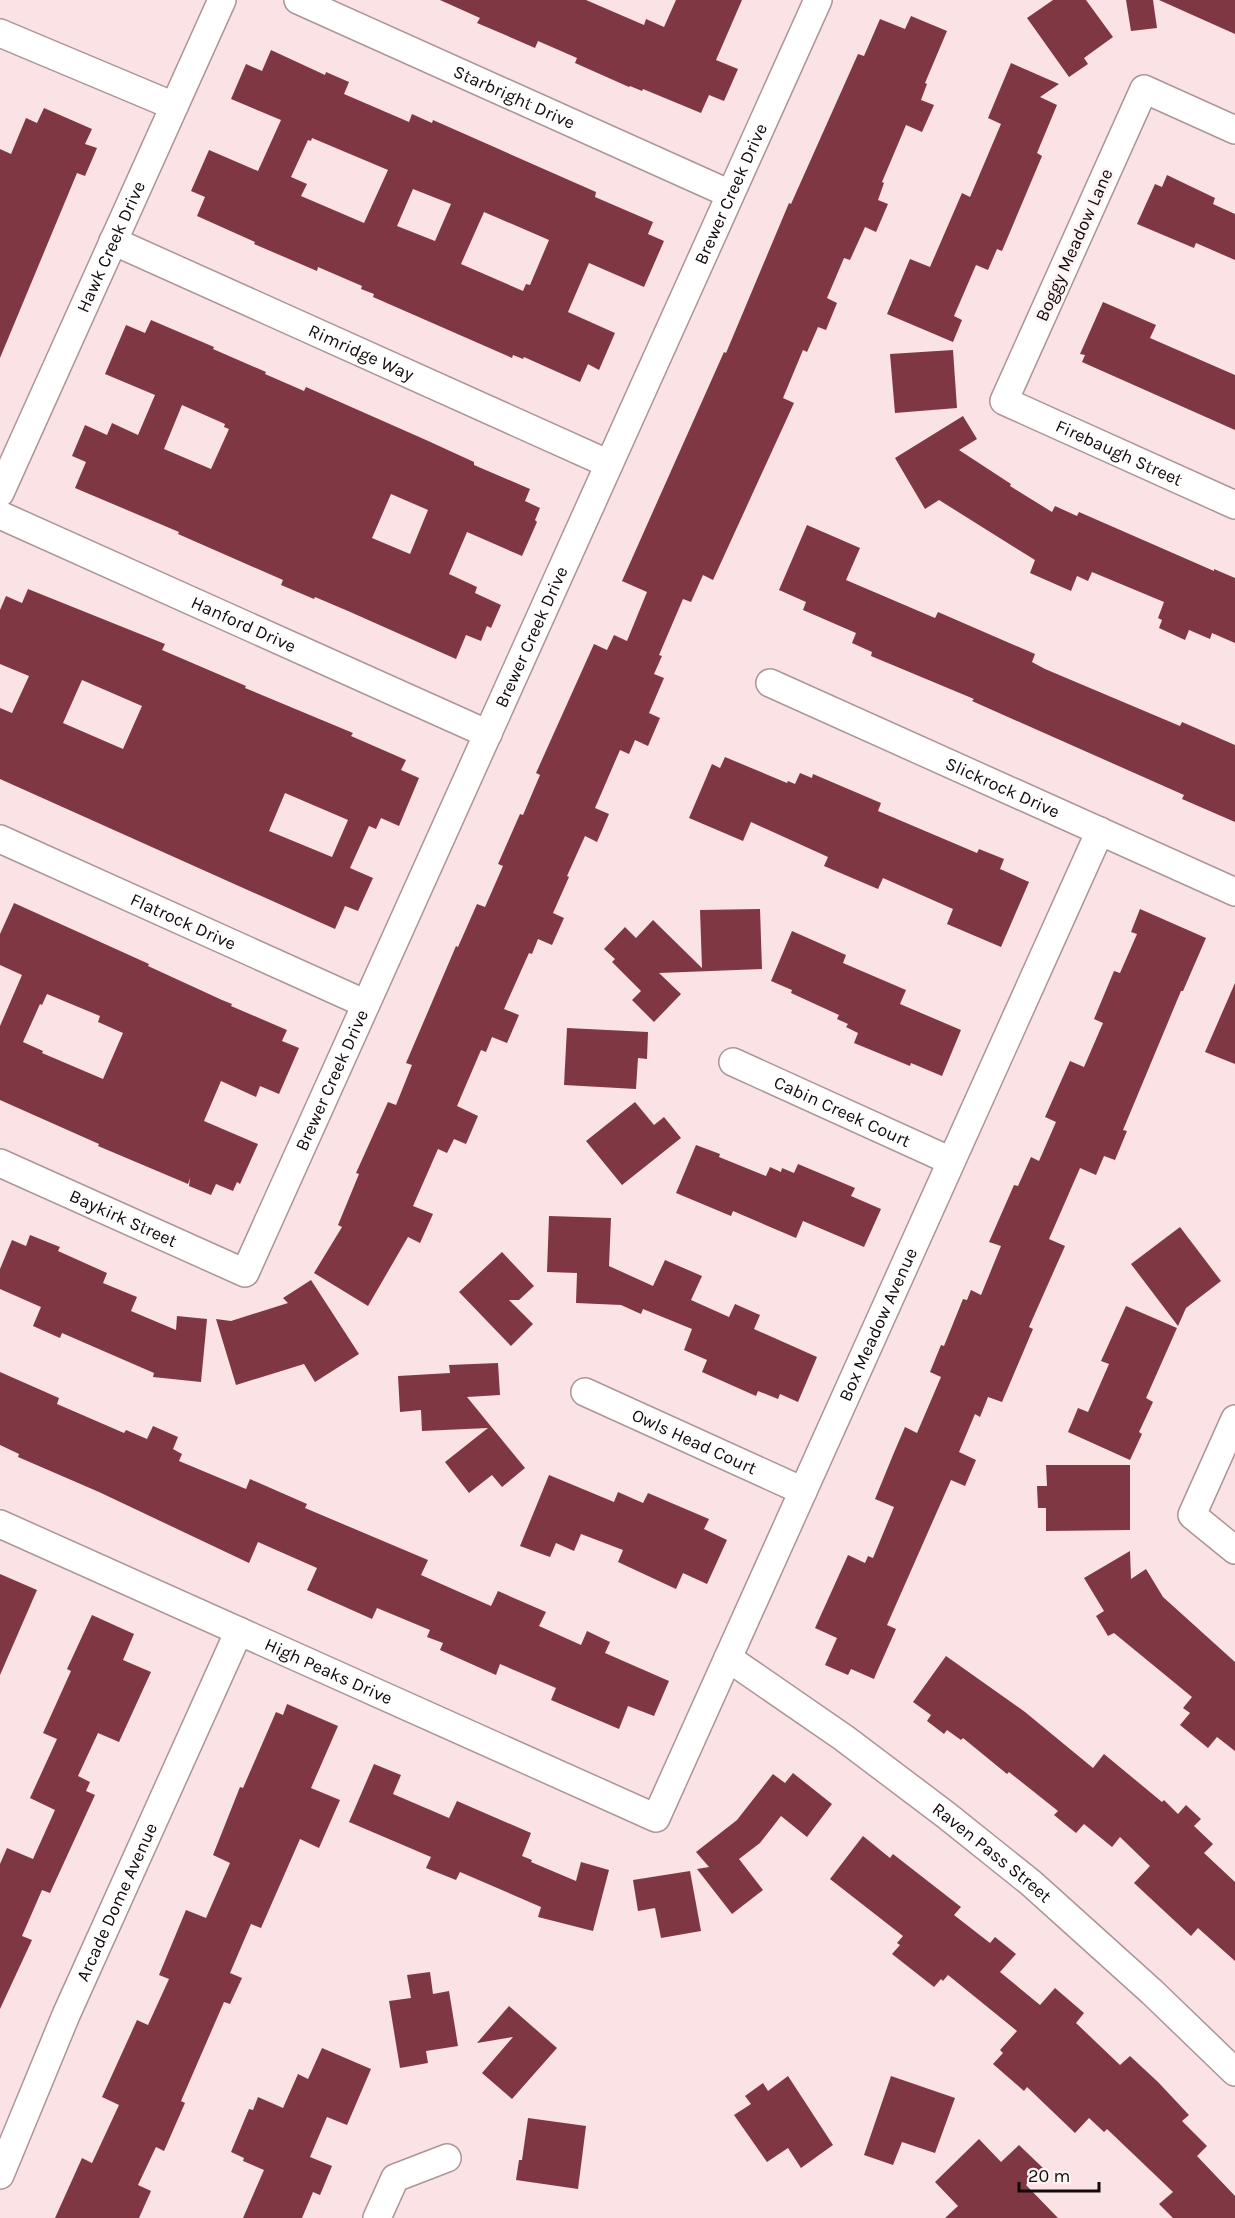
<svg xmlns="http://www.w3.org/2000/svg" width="1235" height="2218" viewBox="0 0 1235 2218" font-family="Karla,sans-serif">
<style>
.building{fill:#7f3843;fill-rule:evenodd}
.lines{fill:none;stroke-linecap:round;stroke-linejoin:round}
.street-casing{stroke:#ac9597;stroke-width:30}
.street{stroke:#fff;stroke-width:27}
.labels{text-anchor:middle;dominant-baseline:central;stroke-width:6;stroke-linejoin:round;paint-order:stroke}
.street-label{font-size:18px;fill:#120a0a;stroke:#fef3f4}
</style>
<rect width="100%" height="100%" fill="#fbe2e4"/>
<g class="building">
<path d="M440,0H586L644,25L646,19L664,27L676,0H742L716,60L738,69L724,101L709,95L701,113L643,89L642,91L630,86L629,87L575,63L577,58L538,41L535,48L503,34L477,23L480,18Z"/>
<path d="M1053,0H1086L1113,37L1084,58L1088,64L1069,77L1027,18Z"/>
<path d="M1126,0H1153L1157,28L1131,31Z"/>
<path d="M1159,0H1235V34Z"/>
<path d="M911,16L947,31L925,83L927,84L921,100L934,105L922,132L906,125L882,182L884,183L878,200L888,204L876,232L865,227L850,260L844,258L827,298L837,303L826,330L818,327L807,352L803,350L783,398L794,403L713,580L703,575L691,602L683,599L659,655L662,656L654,674L664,678L649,713L660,718L648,746L635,740L629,754L620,750L595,808L609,814L597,842L585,836L567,876L569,877L553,913L564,918L552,945L538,939L532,954L529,953L504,1009L519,1015L507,1043L492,1037L486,1052L481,1050L457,1106L478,1116L466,1144L454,1139L447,1153L438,1149L413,1206L433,1214L420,1243L408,1237L368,1306L314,1273L342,1227L338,1225L359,1174L356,1173L388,1102L396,1105L412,1065L406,1063L456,946L458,947L477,904L485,907L503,866L498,864L520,814L523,815L540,775L536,773L594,644L607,650L614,635L627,641L647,592L622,581L724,352L726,353L789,203L791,204L858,54L864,56L880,19L905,29Z"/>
<path d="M271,50L325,75L326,72L349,82L344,94L409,122L412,114L432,123L433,120L596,192L595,197L653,222L648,234L664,241L644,287L589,263L568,312L615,333L599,370L588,364L580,382L524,357L523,359L513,355L512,358L373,297L374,294L361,289L362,286L318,267L317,271L254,244L255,242L197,216L205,197L191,191L209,150L258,171L281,120L231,99L246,64L262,71ZM312,138L388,170L364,223L301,196L307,184L291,177L308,140L311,141ZM413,189L451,204L435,241L397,226ZM484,212L549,240L530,285L526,284L523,291L461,264Z"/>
<path d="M1011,63L1059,84L1040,97L1057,105L1037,153L1042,156L1002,251L997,249L988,270L976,265L954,316L962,320L953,342L887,314L910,259L930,267L962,193L970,197L1001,124L988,118Z"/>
<path d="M44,108L92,129L85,144L97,148L85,176L77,173L0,358V149L11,154L26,118L37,123Z"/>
<path d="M1167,175L1215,198L1213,204L1235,214V260L1196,243L1194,248L1137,224L1155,184L1162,187Z"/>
<path d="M1103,302L1156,325L1150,338L1235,375V430L1082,362L1085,355L1080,354Z"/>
<path d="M151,320L214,347L213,349L266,372L265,374L304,391L306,387L426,440L474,462V465L530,489L525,501L540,508L535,520L537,522L522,556L467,532L449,574L477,587L475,593L501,605L491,628L487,626L481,641L466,635L456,659L348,611L315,597L314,599L281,585L283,580L178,534L179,532L75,488L86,462L72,456L85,425L107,435L112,423L138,435L155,395L105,374L126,325L145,333ZM182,405L225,424L224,427L229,429L211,469L164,449ZM391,494L428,510L410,554L372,538Z"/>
<path d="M953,350L957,408L895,413L890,354Z"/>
<path d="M963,416L977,439L959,450L1011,484L1010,486L1052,512L1055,506L1077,516L1079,512L1214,571V569L1235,578V643L1212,633L1210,639L1189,630L1185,640L1159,628L1162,620L1158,618L1164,602L1092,572L1088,581L1077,576L1071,591L1030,573L1035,560L939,500L925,509L895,458Z"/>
<path d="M807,525L860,548L846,580L935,618L938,612L1035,654L1032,662L1045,669L1180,726L1182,722L1235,745V822L1182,799L1184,795L972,701L974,699L871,656L872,652L852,643L856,633L803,610L806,602L779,590Z"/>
<path d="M28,589L165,644L162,650L246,686L245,688L353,733L351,736L406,760L401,770L419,778L399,826L381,818L376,829L369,826L350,868L373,878L358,911L345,906L335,929L0,779V708L12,713L29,676L0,664V610L6,596L22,603ZM82,680L142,706L123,749L63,723ZM285,793L348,820L332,857L269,831Z"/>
<path d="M725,757L787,783L788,781L795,784L800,773L812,778L813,774L881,803L878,811L977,853L979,849L1004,859L1000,869L1029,882L1001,947L947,924L953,909L883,878L878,889L824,866L828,857L751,822L743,841L689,818L712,764L720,768Z"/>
<path d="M14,903L149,964L148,966L222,1000L232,1004L231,1006L287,1030L282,1041L299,1048L279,1094L260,1086L256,1097L221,1081L204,1121L258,1144L240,1184L237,1182L233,1191L216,1184L211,1195L189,1186L190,1178L188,1184L98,1146L99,1144L0,1100V1026L22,975L0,965V934ZM47,994L100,1016L98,1022L123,1033L103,1079L42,1053L43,1051L23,1042L40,1004L42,1005Z"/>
<path d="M760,909L762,969L659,973L681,994L654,1022L632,1000L641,991L612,962L615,959L604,949L625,927L636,938L653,920L702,968L700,910Z"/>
<path d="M1140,909L1206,938L1183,991H1181L1123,1130L1127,1131L1115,1160L1104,1156L1096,1175L1080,1168L1049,1239L1065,1246L1029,1327L1033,1329L1002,1402L988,1397L980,1417L975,1414L959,1452L976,1460L965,1486L951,1480L887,1625L896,1629L876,1674L874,1679L851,1669L848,1675L825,1665L837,1638L815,1628L848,1555L865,1563L868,1556L873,1558L894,1507L875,1499L893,1455L905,1427L917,1433L941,1377L930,1372L941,1345L944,1346L963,1299L967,1300L971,1290L981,1295L1001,1246L989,1242L1014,1185L1018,1186L1031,1157L1039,1161L1056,1122L1045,1117L1070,1061L1084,1067L1103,1023L1094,1019L1114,971L1120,973L1137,934L1131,932Z"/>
<path d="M792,931L846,955L843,963L906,990L900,1004L961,1030L942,1076L911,1063L910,1066L854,1043L858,1033L846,1027L848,1024L837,1019L839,1015L791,993L792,990L771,981Z"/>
<path d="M1235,983V1064L1205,1052Z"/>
<path d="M567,1028L648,1032L647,1059L638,1058L636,1089L564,1085Z"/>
<path d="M635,1102L654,1125L664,1117L681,1138L622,1185L586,1141Z"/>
<path d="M696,1145L720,1154L719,1157L766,1176L770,1167L781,1172L782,1168L794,1173L798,1164L855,1188L851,1196L881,1209L864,1247L803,1221L796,1238L733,1211L731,1216L676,1193Z"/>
<path d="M549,1216L611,1218L609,1266L653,1286L665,1260L702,1276L691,1300L729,1317L735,1304L760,1315L754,1329L817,1357L798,1402L780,1394L778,1399L758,1391L756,1396L702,1372L707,1360L684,1350L692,1329L643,1309L641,1314L621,1305L576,1303L577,1273L547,1272Z"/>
<path d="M1180,1227L1221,1281L1186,1308L1178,1326L1131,1264Z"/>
<path d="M30,1235L60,1247L58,1251L107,1273L103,1283L137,1297L131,1311L176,1330L177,1316L207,1319L201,1382L153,1377L154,1373L62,1333L60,1338L33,1326L41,1307L0,1289V1269L12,1240L26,1246Z"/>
<path d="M502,1252L534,1286L519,1300H509L533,1324L511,1346L459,1292Z"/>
<path d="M311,1280L359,1354L315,1382L304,1364L236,1385L216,1319L231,1321L288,1303L283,1298Z"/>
<path d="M1126,1306L1177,1328L1146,1398L1153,1402L1139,1432L1142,1434L1130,1460L1068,1432L1078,1408L1088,1412L1109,1364L1101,1361Z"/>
<path d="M498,1363L500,1395L467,1397L525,1468L502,1487L492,1475L469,1493L445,1462L488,1428L422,1431L421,1410L400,1412L398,1376L450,1373L449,1365Z"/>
<path d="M0,1372L59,1398L57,1404L124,1433L126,1430L147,1439L153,1426L178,1437L173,1449L182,1454L179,1461L246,1489L250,1479L307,1504L305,1508L428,1560L421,1575L491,1606L498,1591L546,1612L539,1626L581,1645L587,1631L610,1642L605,1653L669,1681L654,1716L628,1706L619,1729L551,1700L556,1688L500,1664L496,1675L440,1650L443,1643L427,1637L430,1630L377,1608L372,1619L307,1590L317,1568L258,1542L249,1563L99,1492L18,1457L19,1454L0,1445Z"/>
<path d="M1046,1465H1130V1530L1046,1531V1508H1038L1037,1486H1047Z"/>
<path d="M549,1475L614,1502L618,1492L643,1503L648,1493L709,1519L704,1529L727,1540L707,1584L683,1573L676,1589L618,1562L623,1550L581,1534L574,1551L556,1543L550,1557L520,1546Z"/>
<path d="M1130,1551L1131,1579L1146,1569L1163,1597L1235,1662V1751L1217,1737L1208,1748L1180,1725L1190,1713L1183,1708L1192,1697L1114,1633L1108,1636L1096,1616L1104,1611L1084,1578Z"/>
<path d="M0,1574L37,1590L0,1675Z"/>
<path d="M92,1615L134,1634L123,1660L151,1672L119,1742L98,1733L78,1776L90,1782L86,1791L95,1795L50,1893L42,1890L22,1936L32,1940L0,2009V1864L7,1848L33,1859L55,1810L30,1798L57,1739L43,1733L71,1671L67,1669Z"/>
<path d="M946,1656L1025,1712L1093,1768L1104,1754L1162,1802L1164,1800L1178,1814L1186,1805L1201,1819L1194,1826L1213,1844L1204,1853L1235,1882V1961L1198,1928L1191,1936L1134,1883L1150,1866L1120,1837L1112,1847L1084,1824L1076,1833L1054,1815L1058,1811L1009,1772L1007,1774L963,1738L961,1740L947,1730L944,1734L927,1721L931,1715L913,1702Z"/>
<path d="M287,1704L338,1726L311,1788L340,1800L319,1848L300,1839L261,1928L251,1924L230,1973L242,1978L230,2004L224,2002L181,2101L185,2103L164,2151L156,2147L138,2185L151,2191L139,2218H55L82,2158L92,2163L119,2105L102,2097L137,2020L148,2025L169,1979L159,1975L186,1910L206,1918L230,1863L213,1855L240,1787L243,1788L276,1712L283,1715Z"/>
<path d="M374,1764L401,1775L393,1794L449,1818L457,1801L531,1833L522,1856L532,1860L531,1862L576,1881L581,1862L609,1870L593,1931L538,1917L541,1907L460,1872L456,1880L426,1868L431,1857L349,1822Z"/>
<path d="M793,1773L832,1804L807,1837L781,1816L760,1843L739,1859L763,1890L732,1914L697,1869L709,1867L696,1852L737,1820L773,1774L785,1783Z"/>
<path d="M863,1836L890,1858L893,1854L961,1907L954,1915L990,1943L995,1937L1016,1954L1000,1972L1040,2005L1055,1988L1084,2013L1076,2023L1120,2065L1130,2056L1158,2082L1189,2115L1182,2121L1207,2146L1197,2156L1235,2196V2218H1173L1159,2204L1173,2192L1107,2129L1104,2132L1089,2118L1075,2133L1027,2087L1024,2091L993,2064L1003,2053L1000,2050L1017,2031L948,1975L943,1981L941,1979L934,1987L892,1954L900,1945L897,1943L903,1936L830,1879Z"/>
<path d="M690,1871L701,1931L661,1938L655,1908L638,1911L633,1880Z"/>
<path d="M430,1972L433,1994L449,1991L458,2046L426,2051L428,2063L400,2068L389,2001L411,1998L407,1975Z"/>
<path d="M509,2006L557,2048L512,2099L482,2073L513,2037L477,2043Z"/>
<path d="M322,2048L371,2069L347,2125L327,2117L310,2157L332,2166L320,2195L313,2192L302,2218H243L264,2170L243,2161L244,2158L231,2152L249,2109L253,2110L258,2097L283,2108L298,2074L308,2079Z"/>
<path d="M788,2076L833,2145L801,2168L788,2148L767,2162L734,2115L751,2104L745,2096L763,2083L768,2091Z"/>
<path d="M891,2076L955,2098L935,2153L902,2142L893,2165L864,2155Z"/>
<path d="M528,2118L586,2126L578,2189L516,2180L519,2160H522Z"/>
<path d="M979,2139L1001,2162L1019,2145L1043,2168L1026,2185L1058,2218H945L958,2206L935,2182Z"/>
</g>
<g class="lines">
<defs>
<g id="street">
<path id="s1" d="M298,0L730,194"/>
<path d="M0,33L174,106"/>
<path id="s2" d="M1235,130L1144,89L1004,401L1235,505"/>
<path id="s3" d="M113,241L609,464"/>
<path id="s4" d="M0,493L222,0"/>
<path id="s5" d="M0,515L488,734"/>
<path id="s6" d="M770,683L1235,892"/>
<path id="s7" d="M0,839L366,1004"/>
<path id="s8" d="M733,1062L951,1161"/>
<path id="s9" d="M0,1163L245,1273L818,0"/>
<path id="s10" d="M585,1392L803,1491"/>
<path d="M1235,1419L1192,1515L1235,1550"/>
<path id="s11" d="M0,1524L656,1818L1100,831"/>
<path id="s12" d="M728,1658L844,1738L946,1815L1031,1883L1152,1992L1235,2072"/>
<path id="s13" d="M0,2175L66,2015L239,1631"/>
<path d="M377,2218L395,2178L447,2158"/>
</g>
</defs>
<use href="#street" class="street-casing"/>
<use href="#street" class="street"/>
</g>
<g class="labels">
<g class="street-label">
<text stroke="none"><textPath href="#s1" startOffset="237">Starbright Drive</textPath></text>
<text stroke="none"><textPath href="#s9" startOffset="1452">Brewer Creek Drive</textPath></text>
<text transform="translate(1074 245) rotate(-66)">Boggy Meadow Lane</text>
<text stroke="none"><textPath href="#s4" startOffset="270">Hawk Creek Drive</textPath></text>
<text stroke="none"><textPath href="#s3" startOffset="272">Rimridge Way</textPath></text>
<text stroke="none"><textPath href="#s2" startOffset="568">Firebaugh Street</textPath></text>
<text stroke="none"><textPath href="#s5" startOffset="267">Hanford Drive</textPath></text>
<text stroke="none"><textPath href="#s9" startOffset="966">Brewer Creek Drive</textPath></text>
<text stroke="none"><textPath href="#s6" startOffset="255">Slickrock Drive</textPath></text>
<text stroke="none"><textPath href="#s7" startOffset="201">Flatrock Drive</textPath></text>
<text stroke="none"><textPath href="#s9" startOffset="480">Brewer Creek Drive</textPath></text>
<text stroke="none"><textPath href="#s8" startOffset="120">Cabin Creek Court</textPath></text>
<text stroke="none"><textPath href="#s9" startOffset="135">Baykirk Street</textPath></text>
<text stroke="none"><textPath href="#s11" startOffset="1260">Box Meadow Avenue</textPath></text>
<text stroke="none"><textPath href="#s10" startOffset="120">Owls Head Court</textPath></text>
<text stroke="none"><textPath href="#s11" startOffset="360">High Peaks Drive</textPath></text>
<text stroke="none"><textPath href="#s12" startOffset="328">Raven Pass Street</textPath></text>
<text stroke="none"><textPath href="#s13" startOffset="297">Arcade Dome Avenue</textPath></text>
</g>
</g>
<path d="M1019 2182v9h80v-9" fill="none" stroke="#120a0a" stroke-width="3"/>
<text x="1028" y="2182" font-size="18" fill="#120a0a" stroke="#fef3f4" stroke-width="4.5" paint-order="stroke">20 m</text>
</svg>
